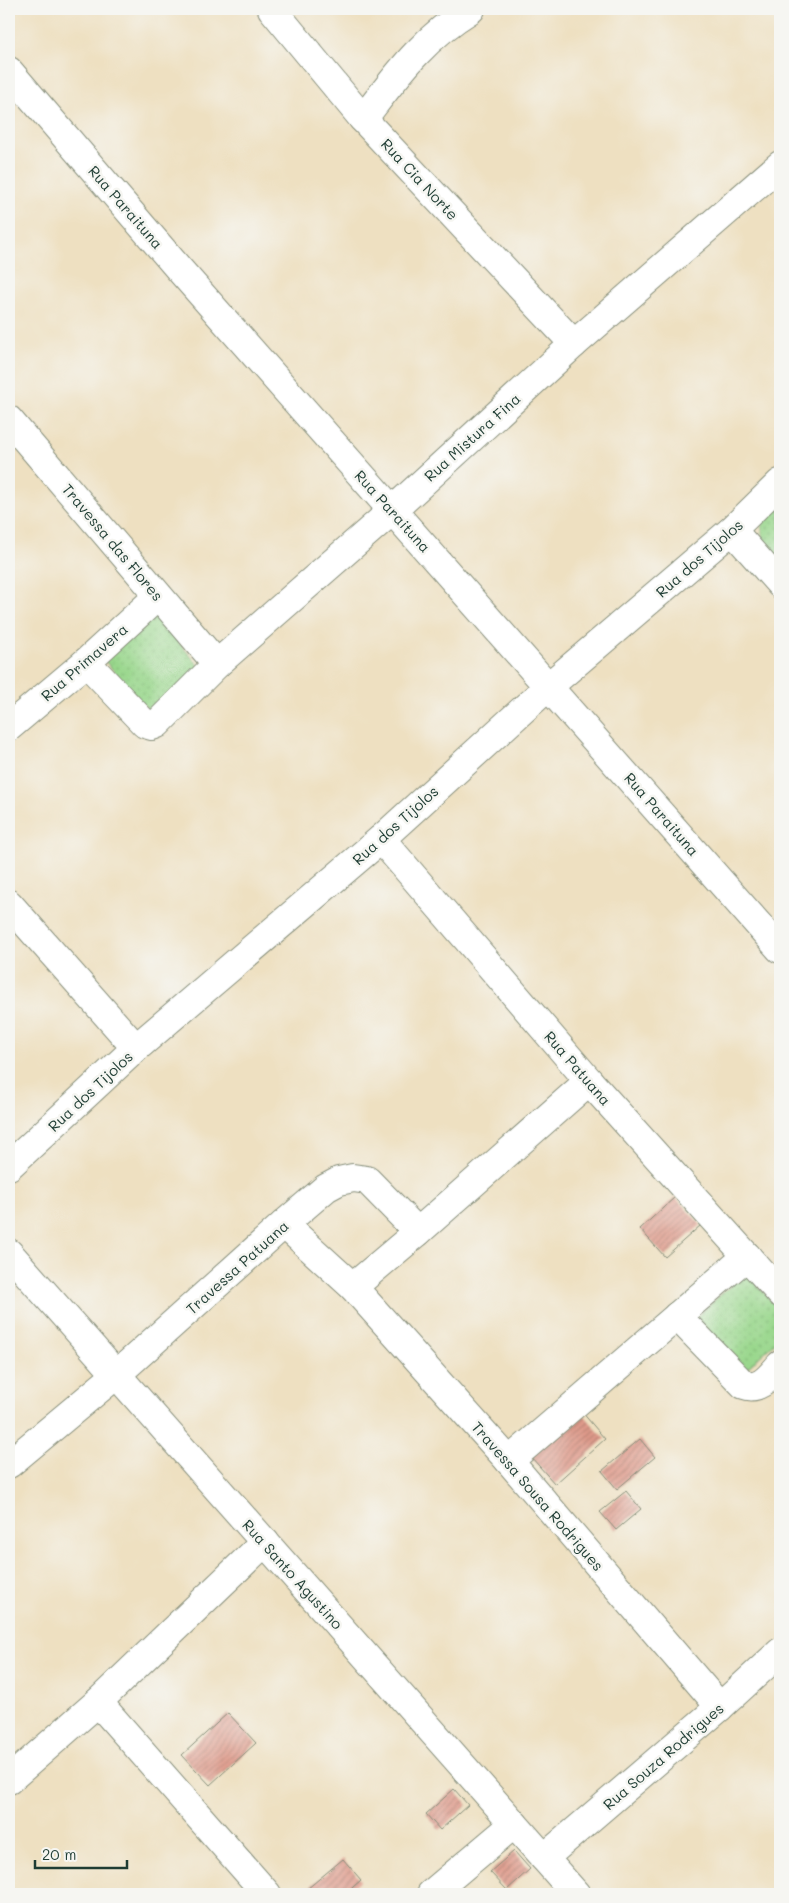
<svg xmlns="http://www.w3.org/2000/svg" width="789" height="1903" viewBox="0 0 789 1903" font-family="Mali,sans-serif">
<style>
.grass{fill:url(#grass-dots);stroke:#5c8a60}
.building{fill:url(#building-hatch)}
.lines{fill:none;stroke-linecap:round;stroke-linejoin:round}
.minor-casing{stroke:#868e7a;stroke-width:30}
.minor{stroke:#fff;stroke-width:28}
.labels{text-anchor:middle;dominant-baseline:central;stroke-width:5;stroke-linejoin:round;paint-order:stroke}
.street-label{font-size:15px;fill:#1f3d34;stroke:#f6f6f2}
</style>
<defs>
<pattern id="grass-dots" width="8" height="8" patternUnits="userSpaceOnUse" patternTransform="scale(1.25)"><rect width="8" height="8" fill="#99d78c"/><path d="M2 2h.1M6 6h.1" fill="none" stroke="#83b979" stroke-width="1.8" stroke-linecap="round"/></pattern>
<pattern id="building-hatch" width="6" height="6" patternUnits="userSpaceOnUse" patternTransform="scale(1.25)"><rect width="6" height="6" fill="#df9a8a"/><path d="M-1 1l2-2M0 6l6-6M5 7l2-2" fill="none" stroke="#b47f72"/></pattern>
</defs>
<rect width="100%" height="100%" fill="#f6f6f2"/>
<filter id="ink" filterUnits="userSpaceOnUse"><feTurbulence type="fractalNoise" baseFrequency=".02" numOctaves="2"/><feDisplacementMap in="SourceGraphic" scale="10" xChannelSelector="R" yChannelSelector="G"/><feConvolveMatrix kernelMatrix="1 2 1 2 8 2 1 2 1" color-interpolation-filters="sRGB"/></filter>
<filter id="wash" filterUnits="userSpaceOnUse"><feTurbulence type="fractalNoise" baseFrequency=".0096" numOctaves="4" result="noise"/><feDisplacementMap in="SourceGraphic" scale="20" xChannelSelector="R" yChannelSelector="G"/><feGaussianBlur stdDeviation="1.12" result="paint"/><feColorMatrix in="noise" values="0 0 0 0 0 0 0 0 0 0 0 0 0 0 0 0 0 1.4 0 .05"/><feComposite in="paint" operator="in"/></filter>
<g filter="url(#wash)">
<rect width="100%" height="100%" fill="#eee0c1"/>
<g class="grass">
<path d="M780,504V558C766,549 761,539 762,522Z"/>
<path d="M154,615L202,669L152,714L104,660Z"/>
<path d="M746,1272L780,1311V1338L744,1371L696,1317Z"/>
</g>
<g id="blocks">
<g class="building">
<path d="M675,1197L701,1225L665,1257L640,1229Z"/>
<path d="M581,1411L605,1439L555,1484L531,1457Z"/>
<path d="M640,1439L655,1457L617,1489L602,1471Z"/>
<path d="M626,1491L641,1509L616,1530L600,1512Z"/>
<path d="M228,1713L256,1743L210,1785L182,1755Z"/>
<path d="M454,1789L468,1805L440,1830L426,1814Z"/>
<path d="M514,1851L530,1869L507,1890L490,1872Z"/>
<path d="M343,1859L361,1880L345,1894H312L307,1889Z"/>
</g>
</g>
</g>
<g filter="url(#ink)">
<use href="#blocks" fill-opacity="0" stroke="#868e7a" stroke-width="1"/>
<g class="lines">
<defs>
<g id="minor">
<path d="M272,9L363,119L574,344"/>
<path d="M9,71L179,269L780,949"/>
<path d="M363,119C397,75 422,39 471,9"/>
<path d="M9,420L217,664"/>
<path d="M732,530L780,584"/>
<path d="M86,662L145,724L152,726L157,724L217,664L393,510L574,344L780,165"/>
<path d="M9,727L86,662L158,596"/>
<path d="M381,839L589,1081L780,1293"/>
<path d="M9,904L136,1048"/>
<path d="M9,1166L136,1048L381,839L549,686L732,530L780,483"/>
<path d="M284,1224L353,1287L509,1461L720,1707"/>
<path d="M9,1253L576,1894"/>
<path d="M353,1287L418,1232L589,1081"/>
<path d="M677,1316L744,1385C760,1391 770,1376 780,1365"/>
<path d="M509,1461L747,1256"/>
<path d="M9,1464L116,1375L284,1224L326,1188L339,1181L353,1178L367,1180L418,1232"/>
<path d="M98,1702L267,1894"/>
<path d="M9,1780L98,1702L265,1542"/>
<path d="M544,1858L720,1707L780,1652"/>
<path d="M431,1894L514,1824"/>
</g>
</defs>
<use href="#minor" class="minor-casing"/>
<use href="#minor" class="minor"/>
</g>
</g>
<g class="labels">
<g class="street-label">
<text transform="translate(420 179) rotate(47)">Rua Cia Norte</text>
<text transform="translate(126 207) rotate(49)">Rua Paraituna</text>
<text transform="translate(472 437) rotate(-42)">Rua Mistura Fina</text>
<text transform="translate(393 511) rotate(48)">Rua Paraituna</text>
<text transform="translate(113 542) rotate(50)">Travessa das Flores</text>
<text transform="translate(699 558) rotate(-41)">Rua dos Tijolos</text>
<text transform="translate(84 662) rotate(-41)">Rua Primavera</text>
<text transform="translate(662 814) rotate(49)">Rua Paraituna</text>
<text transform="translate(395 825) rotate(-42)">Rua dos Tijolos</text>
<text transform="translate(578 1068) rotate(49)">Rua Patuana</text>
<text transform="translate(90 1091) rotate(-43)">Rua dos Tijolos</text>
<text transform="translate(237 1267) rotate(-42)">Travessa Patuana</text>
<text transform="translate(538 1496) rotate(49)">Travessa Sousa Rodrigues</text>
<text transform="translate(293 1574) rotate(48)">Rua Santo Agustino</text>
<text transform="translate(663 1756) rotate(-41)">Rua Souza Rodrigues</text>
</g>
</g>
<rect width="789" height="1903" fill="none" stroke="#f6f6f2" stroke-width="30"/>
<path d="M35 1860v8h92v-8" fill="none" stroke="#1f3d34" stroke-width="2.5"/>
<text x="42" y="1860" font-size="15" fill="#1f3d34" stroke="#f6f6f2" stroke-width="4" paint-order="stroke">20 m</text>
</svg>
